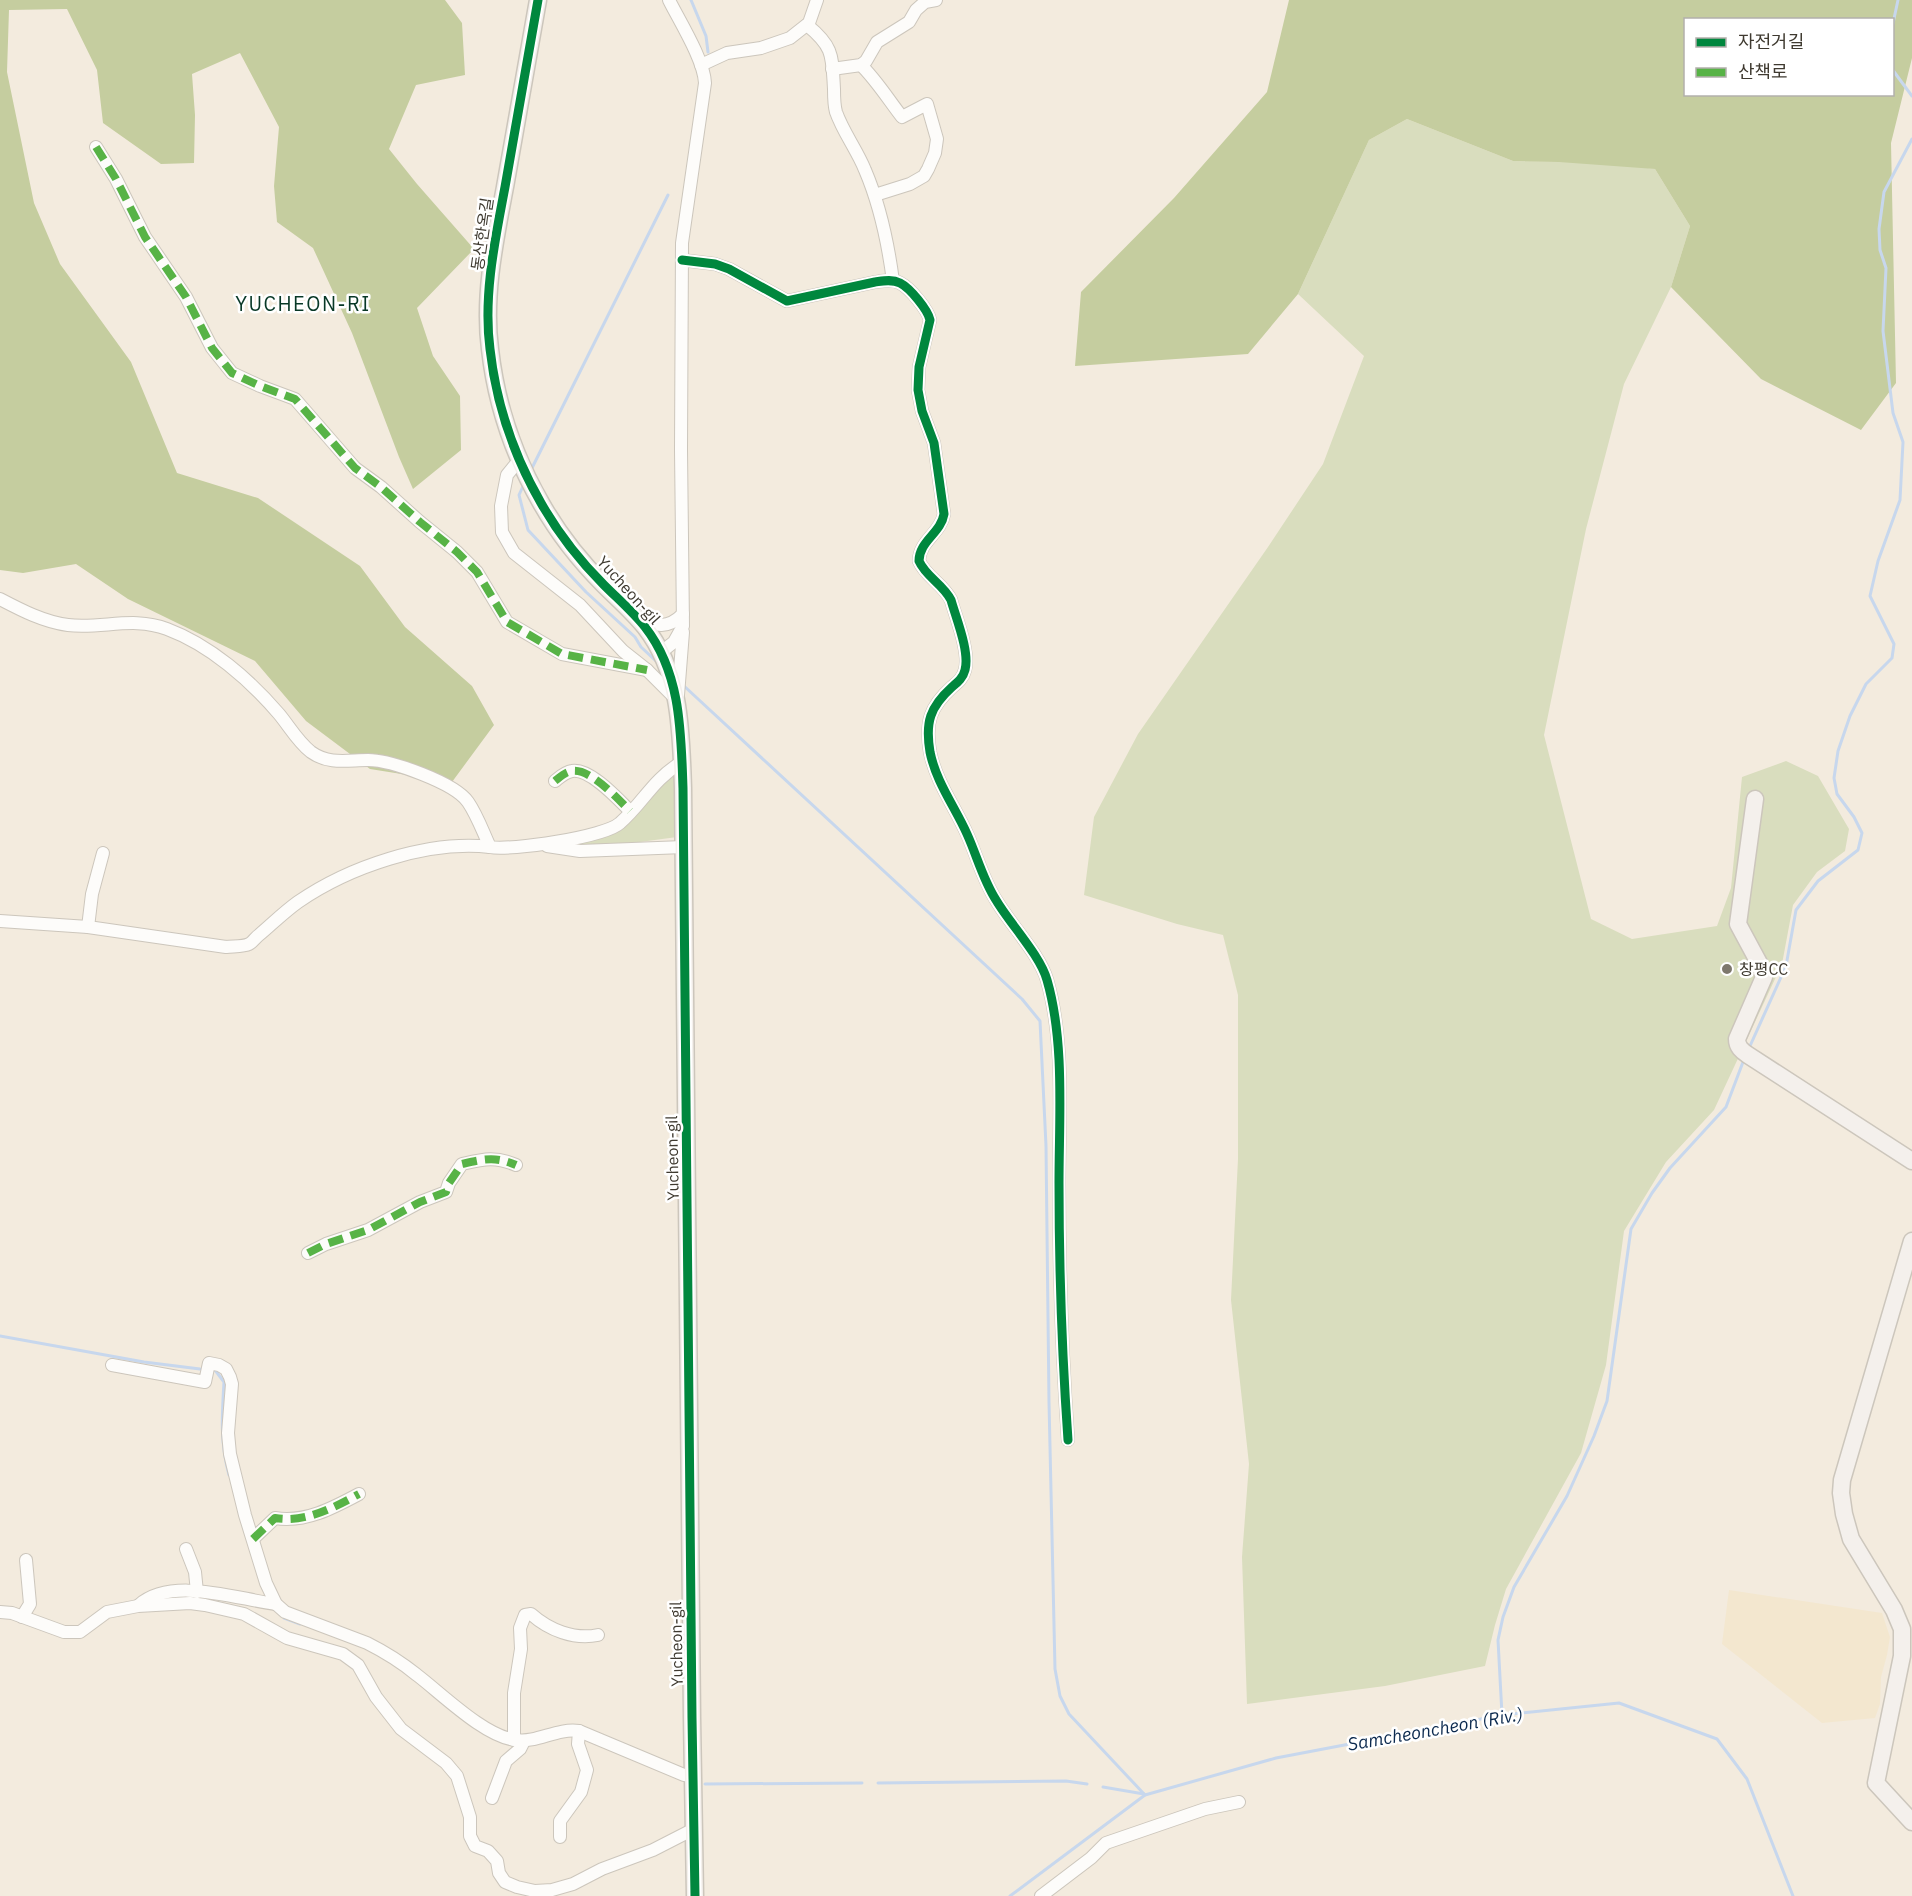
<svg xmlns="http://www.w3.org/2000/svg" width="1912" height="1896" viewBox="0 0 1912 1896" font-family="'IBM Plex Sans','Noto Sans KR',sans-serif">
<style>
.built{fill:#f3e7cf}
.green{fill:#d9ddbe}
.forest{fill:#c5cd9f;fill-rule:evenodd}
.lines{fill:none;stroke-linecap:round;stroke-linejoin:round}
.stream{stroke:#c7d7ed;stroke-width:3}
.street-casing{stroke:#ccc6bc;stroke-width:14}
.secondary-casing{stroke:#ccc6bc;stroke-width:19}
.street{stroke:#fdfcfa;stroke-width:12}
.secondary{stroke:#f4f0ec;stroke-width:16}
.quiet{stroke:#57b346;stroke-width:8;stroke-dasharray:15 8;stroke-linecap:butt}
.cycleway-casing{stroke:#fff;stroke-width:13}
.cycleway{stroke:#00873e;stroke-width:9}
.poi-dot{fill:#7e786d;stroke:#fff;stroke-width:2}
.labels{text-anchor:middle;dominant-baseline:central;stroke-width:5;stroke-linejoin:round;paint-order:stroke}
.street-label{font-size:16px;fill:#3f3a30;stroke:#fff}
.poi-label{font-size:16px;fill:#3f3a30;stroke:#fff;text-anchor:start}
.water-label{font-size:18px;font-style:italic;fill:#0b294e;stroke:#fff}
.quarter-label{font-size:20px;letter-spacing:1.5px;fill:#083826;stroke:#fff}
</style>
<rect width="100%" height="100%" fill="#f3ebde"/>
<path class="built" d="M1729,1590L1882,1613L1890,1637L1887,1655L1881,1677L1880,1704L1875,1718L1822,1723L1722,1644Z"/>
<g class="green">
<path d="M1407,119L1513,161L1603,162L1655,169L1690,226L1671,287L1624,384L1586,529L1544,735L1591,919L1632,939L1717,926L1731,888L1742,777L1786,761L1818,776L1849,829L1845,851L1817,872L1793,905L1782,964L1714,1110L1666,1162L1624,1231L1606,1365L1581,1453L1506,1589L1495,1625L1485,1666L1385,1686L1247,1704L1242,1557L1249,1464L1231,1300L1238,1159V995L1223,935L1177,924L1084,895L1094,817L1138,734L1268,547L1323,464L1364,356L1298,294L1369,140Z"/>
<path d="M677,770V837L625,844L576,846L574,843L612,834L663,780Z"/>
</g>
<g class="forest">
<path d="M0,0H445L462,23L465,75L416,85L389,149L417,184L474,249L417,308L433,356L460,396L461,450L413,489L399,457L352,333L313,248L277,222L274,186L279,127L240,53L192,74L195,115L194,163L161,164L103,123L97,70L67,9L9,10L7,72L34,203L60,264L131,362L177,473L258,498L360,566L405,627L472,686L494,725L452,782L370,769L306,721L255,661L128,599L76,564L23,573L0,570Z"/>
<path d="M1289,0H1912V58L1891,143L1896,383L1861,430L1761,379L1671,287L1690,226L1655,169L1559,162L1513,161L1407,119L1369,140L1298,294L1248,354L1075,366L1081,292L1174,198L1267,92ZM1686,20H1892V94H1686Z"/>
</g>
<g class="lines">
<g class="stream">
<path d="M691,0L706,36L708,52"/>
<path d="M1892,28L1898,0"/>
<path d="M1892,69L1912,96"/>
<path d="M531,470L668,195"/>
<path d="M524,484L519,495L528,530L586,592L635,637L641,647L657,662"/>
<path d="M684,686L1022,999L1040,1021L1046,1146L1049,1402L1055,1669L1060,1696L1069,1714L1145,1795"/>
<path d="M1750,1046L1786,966L1796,910L1818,881L1858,850L1862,833L1854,817L1837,794L1834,778L1838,751L1850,716L1866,684L1892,658L1894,644L1870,596L1878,561L1900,500L1903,442L1893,413L1883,331L1886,268L1880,250L1879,229L1884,192L1912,139"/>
<path d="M0,1336L144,1362L200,1369"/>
<path d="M215,1370L224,1382C222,1415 220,1442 229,1475"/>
<path d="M284,1618L300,1624"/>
<path d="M1502,1715L1498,1640L1503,1617L1514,1587L1567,1496L1594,1436L1607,1401L1631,1229L1652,1193L1670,1168L1726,1107L1743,1062"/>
<path d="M878,1783L1066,1781L1087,1784"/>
<path d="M705,1784L862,1783"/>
<path d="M1103,1787L1144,1794"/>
<path d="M1010,1896L1145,1795L1276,1758L1502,1715L1619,1703L1717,1739L1747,1779L1793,1896"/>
</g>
<defs>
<g id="street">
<path d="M807,25C834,47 832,56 834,89C834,97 834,105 836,112C843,132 857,150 865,170C880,205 888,243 893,281"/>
<path d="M701,65L727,53L761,48L790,38L809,23L817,0"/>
<path d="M861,65C877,81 888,99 902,117L927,104L937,139L935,153L928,169L924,176L910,184L875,195"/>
<path d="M832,69L861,65L866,61L877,42L909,22L916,10L925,2L936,0"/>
<path d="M96,147L116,179L145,237L186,297L212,348L232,373L260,386L295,399L355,468L381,487L420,522L457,552L477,572L507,622L562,654L647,670"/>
<path d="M682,260L715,264L729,269L787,301L875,282C883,281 892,279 900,283C910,288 928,310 930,320L919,367L918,390L922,411L934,443L944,514C941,533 919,541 919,561C926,577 943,584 951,600C956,618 970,652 965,670C963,678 958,682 952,687C930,707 925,722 930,752C936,782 955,807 967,834C977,856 983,880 996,900C1010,924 1040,955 1047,980C1065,1042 1059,1118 1059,1183C1059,1268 1062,1355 1068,1440"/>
<path d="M520,459L507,475L501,506L502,532L514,553L580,605L623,651L647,670L675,698"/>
<path d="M0,599C21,610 44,622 68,625C102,629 134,616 167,629C210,645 250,680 279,714C289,726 298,742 311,752C329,765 348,760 368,760C391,760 455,783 468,802C477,815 483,832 490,847C510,851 605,837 620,823C644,802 652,780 682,762"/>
<path d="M638,618C656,627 668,629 683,614"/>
<path d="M660,653L674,642L683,626L681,450L682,243L705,83C704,60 680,22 669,0"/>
<path d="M678,695L683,632"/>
<path d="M555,781C560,777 565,772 572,771C590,768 618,799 630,811"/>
<path d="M547,846L580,851L684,847"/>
<path d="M0,921L88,927L226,947C232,946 243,947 249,944C252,943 256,937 259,935C272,924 284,912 298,902C349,867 427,840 490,847"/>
<path d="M88,927L92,894L103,853"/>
<path d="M308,1253L326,1244L368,1230L420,1202L446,1192L449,1183L462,1164C484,1159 495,1156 516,1165"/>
<path d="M112,1365L205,1382L209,1363L219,1365L226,1369L230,1377L232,1384L228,1433L230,1454L245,1515L266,1583L276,1604L285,1612L367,1643C385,1652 401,1662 417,1675C442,1694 485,1737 516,1740C538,1743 556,1728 579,1731L684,1775L693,1776"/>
<path d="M253,1539L275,1518C305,1523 333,1508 359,1494"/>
<path d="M186,1549L195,1572L197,1592"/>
<path d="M139,1605C172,1576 236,1599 276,1604"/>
<path d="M0,1612L12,1613L64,1632H80L107,1612L138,1606L190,1603L205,1605L244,1614L287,1638L343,1654L358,1665L376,1697L401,1729L446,1763L457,1776L470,1817V1836L475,1846L488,1851L497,1861L499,1873L505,1882L517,1887L535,1891L552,1890L573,1884L602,1869L653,1850L694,1829"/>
<path d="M22,1617L30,1604L26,1560"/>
<path d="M514,1740V1693L521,1649L520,1628L525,1615L531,1614C549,1630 574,1640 598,1635"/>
<path d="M492,1798L506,1761L520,1749L524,1741"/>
<path d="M560,1837V1821L581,1792L587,1770L578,1744L579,1731"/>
<path d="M1041,1896L1091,1858L1106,1843L1205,1809L1239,1802"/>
</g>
<g id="secondary">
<path d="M538,0C527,63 516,125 505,187C495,240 483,296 490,349C496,403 514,456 541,503C558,533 580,561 604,585C618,599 633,612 645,627C681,673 681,732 683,788L692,1718L695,1896"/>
<path d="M1755,799L1738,924L1759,963L1764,977L1737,1039C1737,1047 1742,1051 1748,1055L1912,1161"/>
<path d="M1912,1241L1842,1480L1841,1493L1844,1514L1851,1539L1894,1610L1902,1629V1656L1876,1783L1912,1822"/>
</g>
</defs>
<use href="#street" class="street-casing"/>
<use href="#secondary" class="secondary-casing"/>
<use href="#street" class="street"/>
<use href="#secondary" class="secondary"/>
<g class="quiet">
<path d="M96,147L116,179L145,237L186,297L212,348L232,373L260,386L295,399L355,468L381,487L420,522L457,552L477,572L507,622L562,654L647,670"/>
<path d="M555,781C560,777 565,772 572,771C590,768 618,799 630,811"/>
<path d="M308,1253L326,1244L368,1230L420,1202L446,1192L449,1183L462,1164C484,1159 495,1156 516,1165"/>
<path d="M253,1539L275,1518C305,1523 333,1508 359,1494"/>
</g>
<defs>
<g id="cycleway">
<path d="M538,0C527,63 516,125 505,187C495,240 483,296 490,349C496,403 514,456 541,503C558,533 580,561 604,585C618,599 633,612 645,627C681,673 681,732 683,788L692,1718L695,1896"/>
<path d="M682,260L715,264L729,269L787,301L875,282C883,281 892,279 900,283C910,288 928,310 930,320L919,367L918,390L922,411L934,443L944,514C941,533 919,541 919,561C926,577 943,584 951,600C956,618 970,652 965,670C963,678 958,682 952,687C930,707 925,722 930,752C936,782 955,807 967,834C977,856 983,880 996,900C1010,924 1040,955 1047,980C1065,1042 1059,1118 1059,1183C1059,1268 1062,1355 1068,1440"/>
</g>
</defs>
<use href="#cycleway" class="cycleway-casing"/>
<use href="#cycleway" class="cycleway"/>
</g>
<circle class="poi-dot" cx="1727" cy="969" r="6"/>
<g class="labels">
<g class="street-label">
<text transform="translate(482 234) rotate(-82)">동산한옥길</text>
<text transform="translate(629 590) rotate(48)">Yucheon-gil</text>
<text transform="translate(672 1158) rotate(-91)">Yucheon-gil</text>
<text transform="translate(676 1644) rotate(-91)">Yucheon-gil</text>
</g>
<g class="poi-label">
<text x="1739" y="969">창평CC</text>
</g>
<g class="water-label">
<text transform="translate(1435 1729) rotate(-10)">Samcheoncheon (Riv.)</text>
</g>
<g class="quarter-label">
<text x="303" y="303">YUCHEON-RI</text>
</g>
</g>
<rect x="1684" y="18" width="210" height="78" fill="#ffffff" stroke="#b2b0ac" stroke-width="1.5"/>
<rect x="1696" y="38" width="30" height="9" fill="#00873e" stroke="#b2b0ac" stroke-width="1.5"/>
<text x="1738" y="48" font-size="18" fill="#3f3a30">자전거길</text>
<rect x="1696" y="68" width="30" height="9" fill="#57b346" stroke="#b2b0ac" stroke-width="1.5"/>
<text x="1738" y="78" font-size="18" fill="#3f3a30">산책로</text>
</svg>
